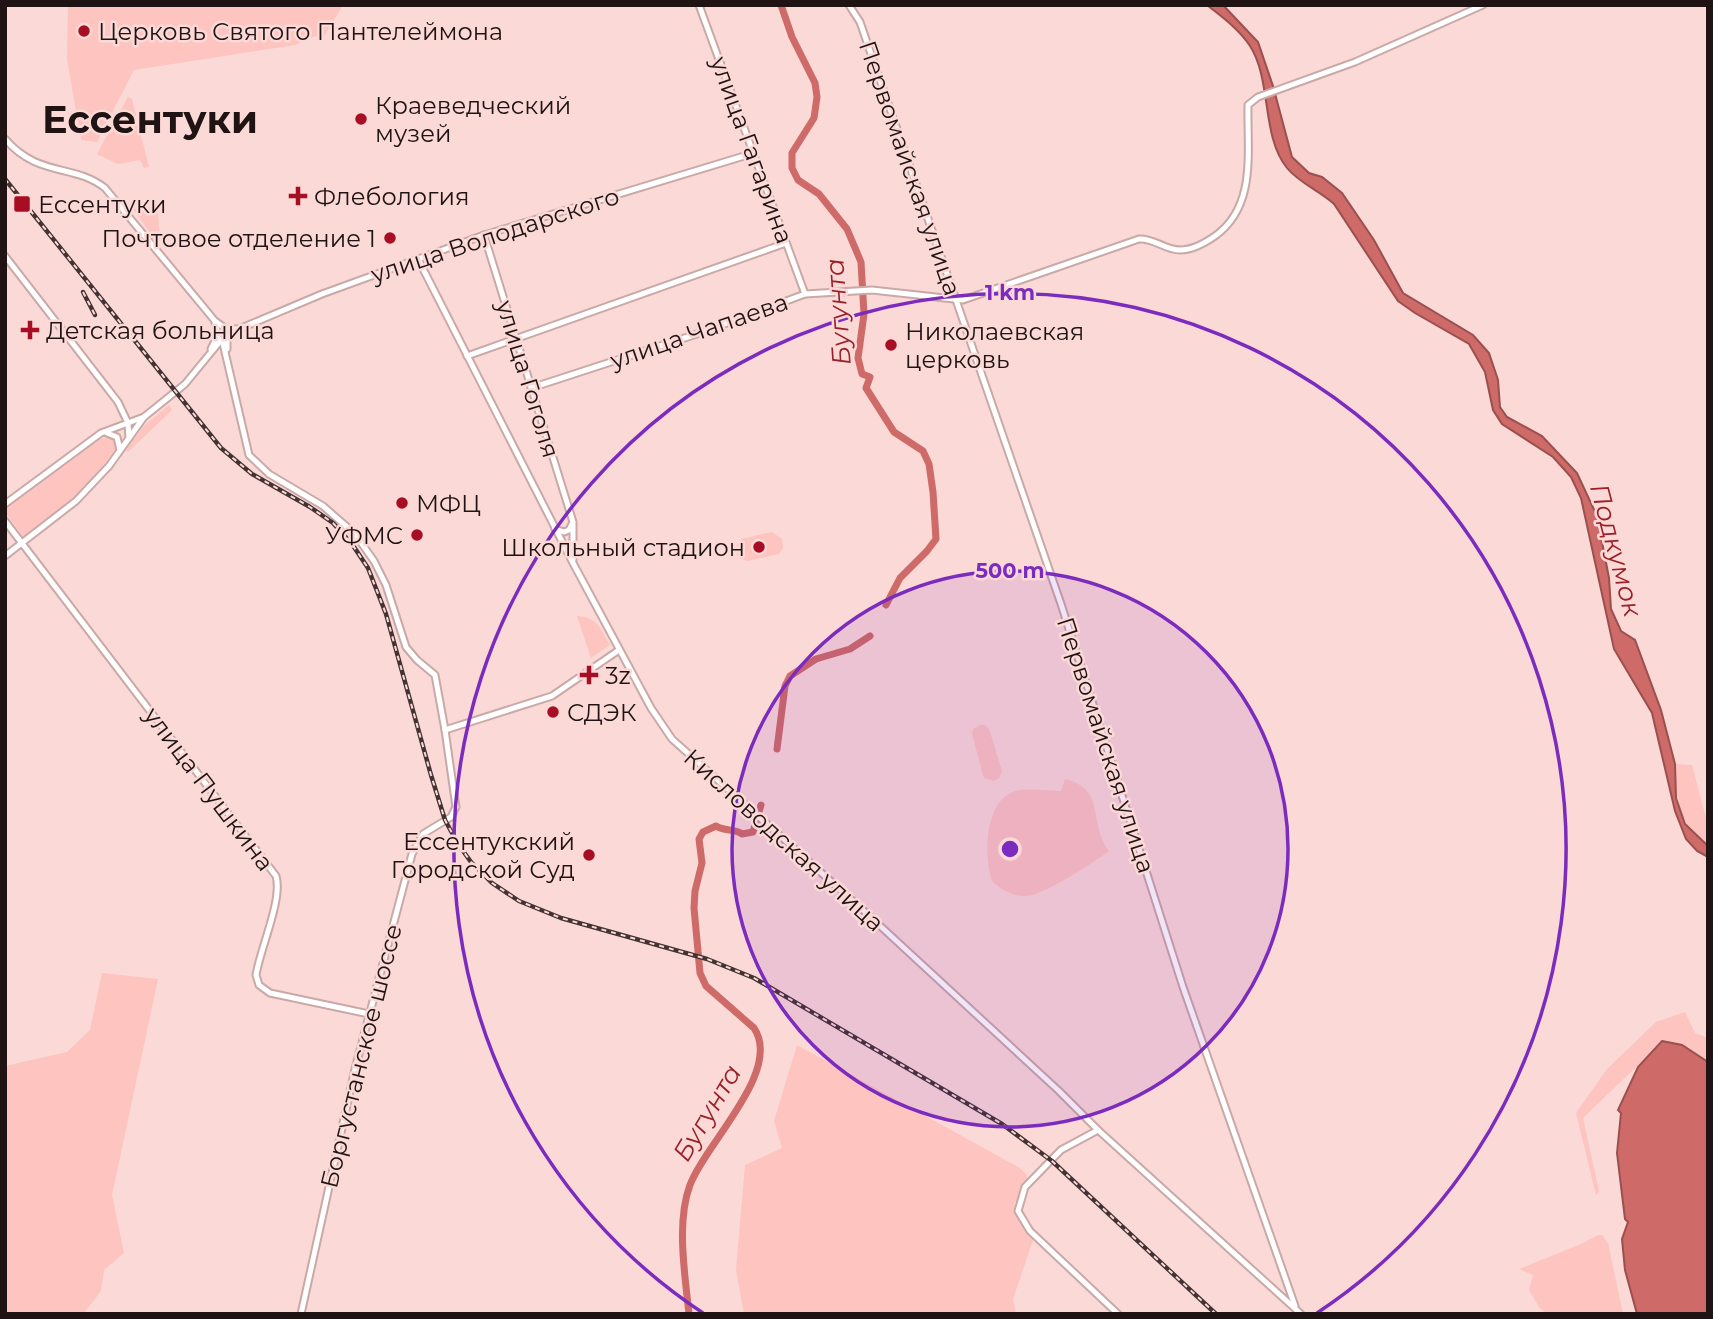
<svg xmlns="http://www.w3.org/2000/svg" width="1713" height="1319" viewBox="0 0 1713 1319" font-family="Montserrat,sans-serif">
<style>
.green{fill:#fdc4c0}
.water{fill:#ce6a68;stroke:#9a504e;stroke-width:2}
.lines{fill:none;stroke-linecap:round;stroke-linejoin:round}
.river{stroke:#ce6a68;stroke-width:7}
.secondary-casing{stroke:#c9a9a7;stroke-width:9}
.secondary{stroke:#fff;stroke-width:5}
.rail-casing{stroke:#433333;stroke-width:4.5}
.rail{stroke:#fbd9d6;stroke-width:2;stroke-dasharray:5;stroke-linecap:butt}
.ring{fill:none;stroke:#7b2cbf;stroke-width:3.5}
.poi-dot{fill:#a70e24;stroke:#fbd9d6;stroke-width:2.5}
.labels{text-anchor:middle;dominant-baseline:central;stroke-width:5;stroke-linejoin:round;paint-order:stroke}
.poi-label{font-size:24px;fill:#1f1313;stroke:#fbd9d6;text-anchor:start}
.street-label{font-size:24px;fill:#1f1313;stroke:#fbd9d6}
.water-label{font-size:26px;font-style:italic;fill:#9a2029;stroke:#fbd9d6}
.town-label{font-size:38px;font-weight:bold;fill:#1f1313;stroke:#fbd9d6}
.centre{fill:#7b2cbf;stroke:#fbd9d6;stroke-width:3.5}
.ring-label{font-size:21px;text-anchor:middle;font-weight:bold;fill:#7b2cbf;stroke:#fbd9d6;stroke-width:5;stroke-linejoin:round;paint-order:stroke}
</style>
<rect width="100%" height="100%" fill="#fbd9d6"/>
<g class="green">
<path d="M68,5H343L323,38L315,36L295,45L134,70L97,142L81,140L67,59Z"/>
<path d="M128,97L132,99L149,167L144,168L140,160L118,164L97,154Z"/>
<path d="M157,207L160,236L153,237L133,209Z"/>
<path d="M169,405L172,410L128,452L126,450L144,426Z"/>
<path d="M111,436L116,441V448L89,484L24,538L5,512V508L93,441Z"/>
<path d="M772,532L782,539L783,548L779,554L747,561L738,557L735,548L741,539Z"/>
<path d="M577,616C599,618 600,628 610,645L591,658Z"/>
<path d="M980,725H985L989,729L1002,771L1000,777L994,781L984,778L972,734L973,729Z"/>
<path d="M1675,764L1692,765L1708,826V846C1678,827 1676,796 1675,764Z"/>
<path d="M1065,779C1107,790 1087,820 1109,851C1091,864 1053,889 1032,895C1018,899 1002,891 992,881C984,857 984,803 1013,792C1027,787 1046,791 1061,791Z"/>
<path d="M102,973L158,979L112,1195L124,1253L104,1270L101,1291L83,1314H5V1066L67,1052L90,1030Z"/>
<path d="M1685,1012L1695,1033L1708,1038V1062L1682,1045L1662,1042L1583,1118L1599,1191L1596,1195L1576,1113L1607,1069L1656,1022Z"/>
<path d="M797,1045L1020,1168L1027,1175V1179L1014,1204L1033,1240L1013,1299L1016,1314H744L736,1270L745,1165L782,1148L774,1121Z"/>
<path d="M1598,1235H1602L1608,1243L1623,1314H1546L1539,1307L1529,1290L1533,1275L1519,1269L1581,1244Z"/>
</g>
<g class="water">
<path d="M1207,5H1223L1258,42L1273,86L1292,157L1309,173L1322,177L1342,193L1374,240L1403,293L1473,335L1489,353L1498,380L1500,407L1507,417L1542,436L1577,473L1597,516L1609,578L1611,609L1621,631L1635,640L1661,710L1675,764L1676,798L1685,824L1708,846V857L1697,851L1686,839L1675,811L1652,713L1614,649L1581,498L1571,477L1553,457L1502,424L1493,410L1485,372L1469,344L1415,313L1398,301L1334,204C1320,191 1299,183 1287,168C1261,136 1272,80 1250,46C1239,29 1222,17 1207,5Z"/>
<path d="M1662,1041L1682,1045L1708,1062V1314H1637L1625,1270L1622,1239L1628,1222L1625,1219L1617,1153L1621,1113L1618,1110L1638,1067Z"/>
</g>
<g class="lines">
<g class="river">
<path d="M781,5L792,37L815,83L817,97L814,118L792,153V168L798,180L819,194L847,229L861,262L864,314L858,358L862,374L870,377L866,388L894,432L923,451L929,464L933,492L936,539L927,551L900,578L886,605"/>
<path d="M777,749L785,686L790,676L816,659L850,649L870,636"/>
<path d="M689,1314C685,1275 676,1222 690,1185C705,1144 783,1071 754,1028L706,986L700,973L694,908L695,891L702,863L699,839L703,832L716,826C725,832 734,828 742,834L753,832L761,805"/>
</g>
<defs>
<g id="secondary">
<path d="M699,5L805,294"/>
<path d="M849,5L860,22L1061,604L1183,987L1295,1306"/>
<path d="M5,139C39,178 73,163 105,188L215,321L226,329H238"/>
<path d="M484,235L573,522V560"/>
<path d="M5,256L118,402L128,423L129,438"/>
<path d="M418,259L573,563L651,708L672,739L864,911L1059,1091L1098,1130L1301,1314"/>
<path d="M222,339L249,455L269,474L323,506L355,534L374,561L386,585L406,647L417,660L435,675L445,730L456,807L451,817L423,834L412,854L355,1069L301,1314"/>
<path d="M211,349L218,335L215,322"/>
<path d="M227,349V337L239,329L322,294L484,235L754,153"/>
<path d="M467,356L786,243"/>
<path d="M531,388L703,332L805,294L872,290L963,300L1139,239C1154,238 1165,250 1180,250C1193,250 1205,243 1215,236C1257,206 1247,152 1248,105L1258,97L1355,62L1483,5"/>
<path d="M107,433L117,437L120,450"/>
<path d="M5,504L101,433L144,417"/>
<path d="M5,521L276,876C283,899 260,949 256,975L259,985L270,993L369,1014"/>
<path d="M555,529L564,532L569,530L572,524"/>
<path d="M5,556L76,501L109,466L144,417L185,384L222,339"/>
<path d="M445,730L552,696L619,650"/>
<path d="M1098,1130L1061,1150L1025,1187L1018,1211L1030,1231L1118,1314"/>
</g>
</defs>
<use href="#secondary" class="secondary-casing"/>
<use href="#secondary" class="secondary"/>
<defs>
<g id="rail">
<path d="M5,179L221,448L252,474L310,507L333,523L352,544L368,568L386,614L431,775L445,820L458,844L471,862L492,883L519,901L561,918L707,959L754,978L1002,1124L1052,1161L1216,1314"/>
<path d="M83,292L95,315"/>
</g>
</defs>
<use href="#rail" class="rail-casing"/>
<use href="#rail" class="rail"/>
</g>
<circle cx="1010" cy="849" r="278" fill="#7b2cbf" fill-opacity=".12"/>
<g class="ring">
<circle cx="1010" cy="849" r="278"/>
<path d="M703 1313A556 556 0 1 1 1317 1313"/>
</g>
<g class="poi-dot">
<circle cx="84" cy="31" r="7"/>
<circle cx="361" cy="119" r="7"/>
<path d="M294.5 185.5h7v7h7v7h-7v7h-7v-7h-7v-7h7z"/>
<rect x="13" y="195" width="18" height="18" rx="3.5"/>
<circle cx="390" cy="238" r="7"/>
<path d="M26.5 319.5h7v7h7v7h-7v7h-7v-7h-7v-7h7z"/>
<circle cx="891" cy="345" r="7"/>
<circle cx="402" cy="503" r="7"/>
<circle cx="417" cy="535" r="7"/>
<circle cx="759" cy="547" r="7"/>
<path d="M585.5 664.5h7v7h7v7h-7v7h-7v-7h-7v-7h7z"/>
<circle cx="553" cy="712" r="7"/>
<circle cx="589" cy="855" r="7"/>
</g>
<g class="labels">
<g class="poi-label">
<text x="98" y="31">Церковь Святого Пантелеймона</text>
<text x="375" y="105">Краеведческий<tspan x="375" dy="28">музей</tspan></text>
<text x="314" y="196">Флебология</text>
<text x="38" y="204">Ессентуки</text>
<text x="376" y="238" text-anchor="end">Почтовое отделение 1</text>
<text x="46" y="330">Детская больница</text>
<text x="905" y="331">Николаевская<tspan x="905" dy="28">церковь</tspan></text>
<text x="416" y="503">МФЦ</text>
<text x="403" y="535" text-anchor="end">УФМС</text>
<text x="745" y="547" text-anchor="end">Школьный стадион</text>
<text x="605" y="675">3z</text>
<text x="567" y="712">СДЭК</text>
<text x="575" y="841" text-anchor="end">Ессентукский<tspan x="575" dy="28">Городской Суд</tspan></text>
</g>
<g class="street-label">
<text transform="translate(752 150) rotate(70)">улица Гагарина</text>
<text transform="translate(910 168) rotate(71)">Первомайская улица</text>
<text transform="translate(495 235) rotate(-18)">улица Володарского</text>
<text transform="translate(699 331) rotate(-19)">улица Чапаева</text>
<text transform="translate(528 379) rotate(73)">улица Гоголя</text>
<text transform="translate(1106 745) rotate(72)">Первомайская улица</text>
<text transform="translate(209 789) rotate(53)">улица Пушкина</text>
<text transform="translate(784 840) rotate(42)">Кисловодская улица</text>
<text transform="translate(361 1056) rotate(-76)">Боргустанское шоссе</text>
</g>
<g class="water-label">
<text transform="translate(838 312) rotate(-94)">Бугунта</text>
<text transform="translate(1616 550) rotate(75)">Подкумок</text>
<text transform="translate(707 1113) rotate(-59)">Бугунта</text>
</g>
<g class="town-label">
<text x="150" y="119">Ессентуки</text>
</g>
</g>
<circle cx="1010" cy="849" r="10" class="centre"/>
<g class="ring-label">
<text x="1010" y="300">1 km</text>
<text x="1010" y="578">500 m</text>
</g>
<rect width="1713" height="1319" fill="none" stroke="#1f1313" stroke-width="14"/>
</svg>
